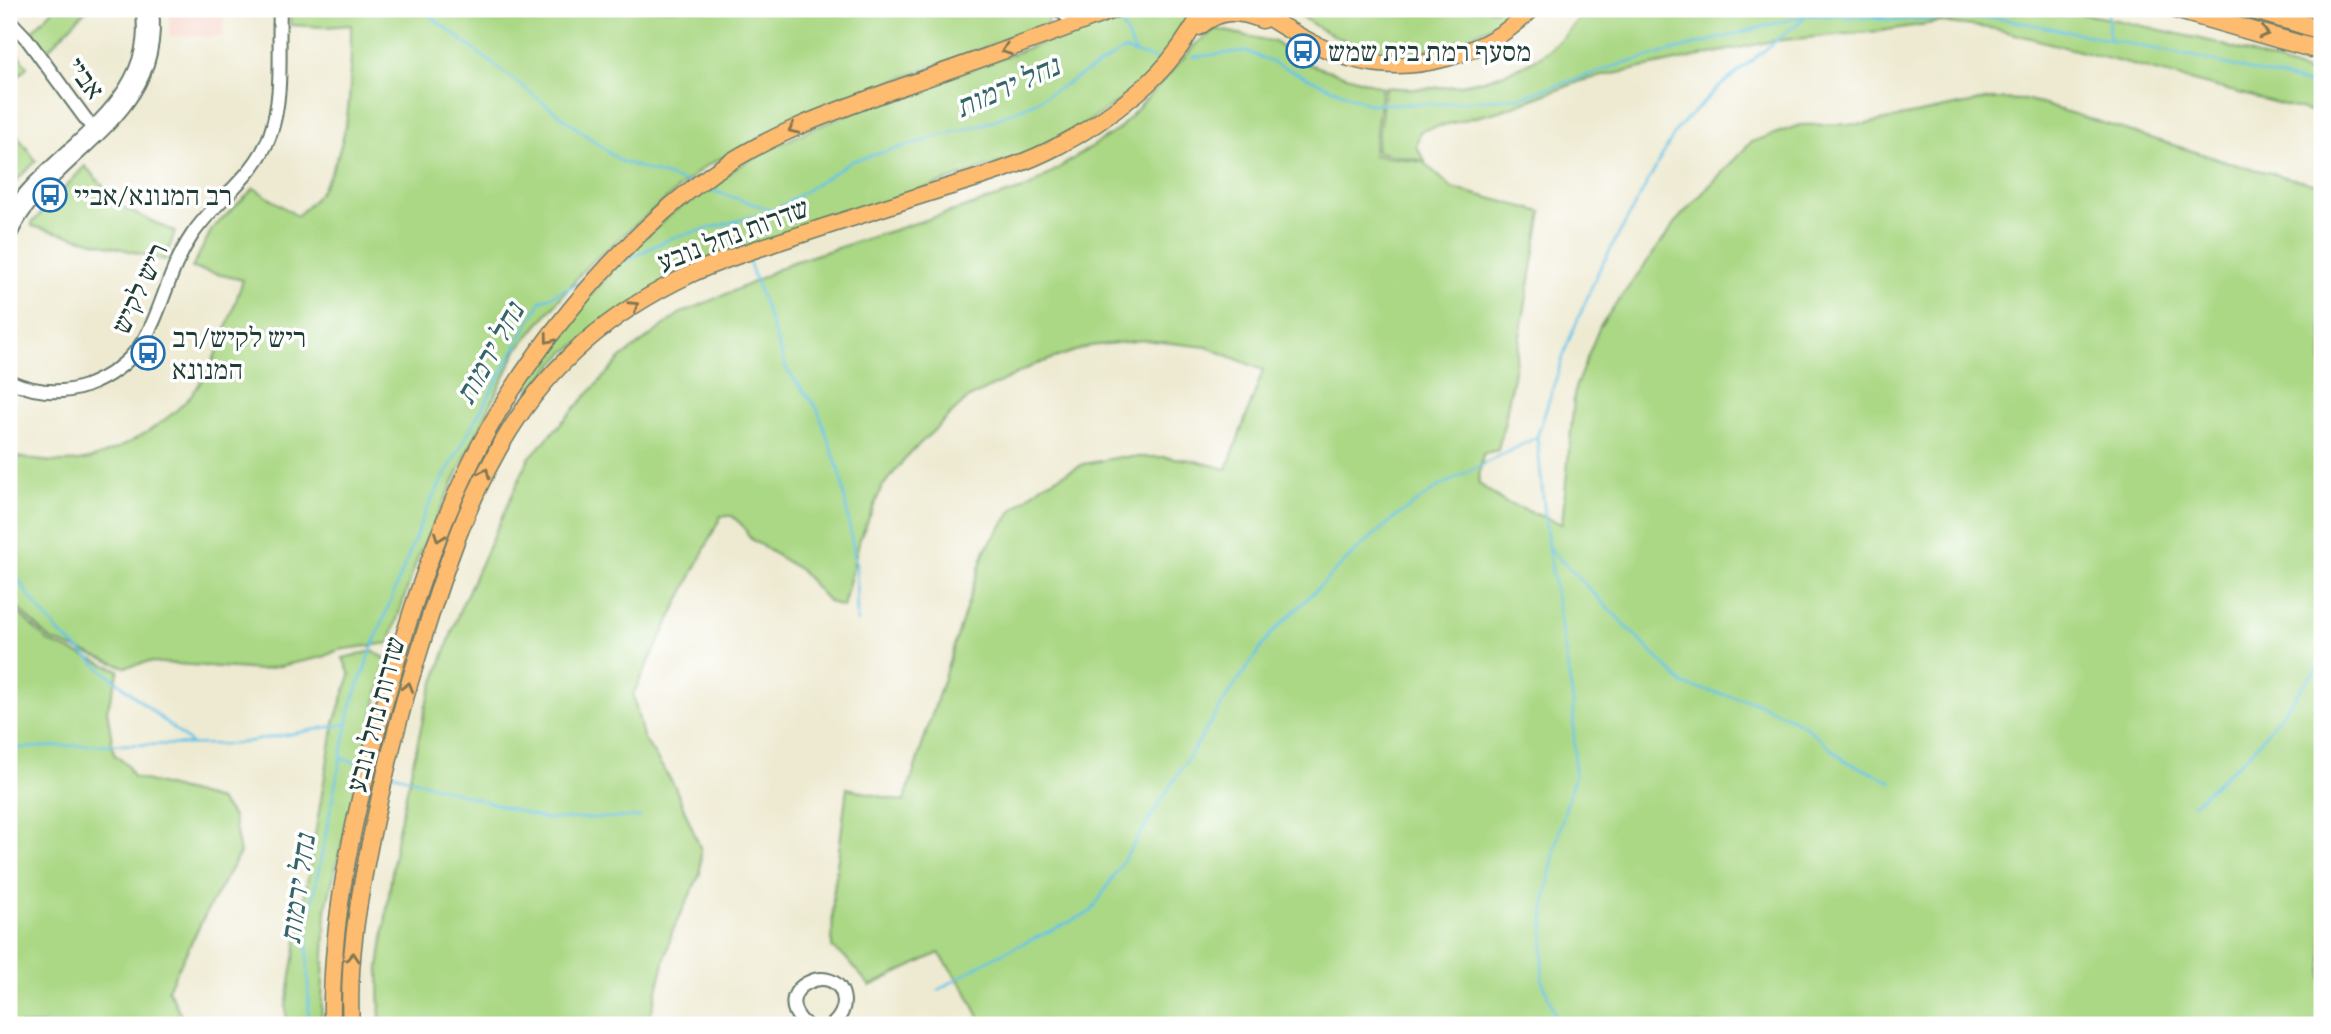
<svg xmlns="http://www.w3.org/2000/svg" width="2331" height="1034" viewBox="0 0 2331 1034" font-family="'EB Garamond','Frank Ruhl Libre',serif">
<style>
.built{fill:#f6d1c5}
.green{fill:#aad884;stroke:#648a5c;stroke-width:2}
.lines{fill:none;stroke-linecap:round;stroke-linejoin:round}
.stream{stroke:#68c3e6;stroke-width:2.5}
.minor-casing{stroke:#677a6b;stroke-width:16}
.major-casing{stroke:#677a6b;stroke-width:19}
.highway-casing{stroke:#677a6b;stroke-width:21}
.minor{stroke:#fff;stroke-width:12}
.major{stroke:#febc70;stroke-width:16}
.highway{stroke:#febc70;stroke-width:18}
.oneway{stroke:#83764f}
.labels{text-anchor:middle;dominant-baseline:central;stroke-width:7;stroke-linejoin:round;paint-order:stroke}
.poi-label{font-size:28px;fill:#1f3d34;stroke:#fff;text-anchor:start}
.street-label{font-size:28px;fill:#1f3d34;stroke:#fff}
.water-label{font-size:30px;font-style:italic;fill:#356569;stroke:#fff}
</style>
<rect width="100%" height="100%" fill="#fff"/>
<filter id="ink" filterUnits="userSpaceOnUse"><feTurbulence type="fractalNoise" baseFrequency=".0143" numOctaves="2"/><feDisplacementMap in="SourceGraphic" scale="14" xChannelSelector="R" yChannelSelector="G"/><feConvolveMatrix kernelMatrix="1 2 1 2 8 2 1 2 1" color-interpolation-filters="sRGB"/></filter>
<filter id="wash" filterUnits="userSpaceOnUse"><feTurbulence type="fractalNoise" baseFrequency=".00686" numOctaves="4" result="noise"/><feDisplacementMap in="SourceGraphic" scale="28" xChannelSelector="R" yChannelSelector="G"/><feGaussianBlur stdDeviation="1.57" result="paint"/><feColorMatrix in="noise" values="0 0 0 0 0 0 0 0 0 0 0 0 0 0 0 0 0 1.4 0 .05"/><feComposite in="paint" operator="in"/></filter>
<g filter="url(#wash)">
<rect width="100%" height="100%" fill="#eeead2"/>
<path class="built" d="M169,9H224L223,36H170Z"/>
<g class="green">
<path d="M54,9H87L47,51L32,31Z"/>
<path d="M290,9H1051V10L1048,22L1043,26L815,110L704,167L587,266L517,350L419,554L389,643L338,650L323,657L261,670L148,662L125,667L51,640L9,600V455C34,461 63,465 89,459C125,449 174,419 196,389C219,356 230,318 243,280L192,268L212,229L254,188L297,216C304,209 314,201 319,193C353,143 351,83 351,25L326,27L290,25Z"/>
<path d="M1131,9H1203L1141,86L1055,144L696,266L564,353L530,390L528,385L522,386C574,309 644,226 723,176C785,136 853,112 922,87C992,62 1061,36 1131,9Z"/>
<path d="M1291,9H1514C1501,22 1485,30 1468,37C1404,66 1345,51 1291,9Z"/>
<path d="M1586,9H2055L2116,20L2214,42L2322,77V115L1996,29L1940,22L1880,31L1773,41L1584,80L1500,111L1420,131L1416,146L1425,161L1376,152L1385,87C1435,92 1487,85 1532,61C1554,50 1572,28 1586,9Z"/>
<path d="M1216,29L1274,42L1305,63L1382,87L1373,155L1423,162L1452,188L1542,212L1505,421L1498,450L1483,454L1478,483L1504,502L1562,524L1575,388L1600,326L1680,217L1751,142L1800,125L1865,124L1990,99L2029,100L2234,164L2322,186V1025H983L966,991L939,953L870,986L845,957L832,948L833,897L847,788L904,802L985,550L1013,510L1042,485L1084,464L1120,457H1165L1192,460L1227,469L1263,370L1207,347L1144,340L1090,346L1034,365L967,399L910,453L882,487L860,539L843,607L829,602L800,570L751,539L742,525L732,516H721L633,694L643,737L675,787L701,850L700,874L672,932L648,1025H380L379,968L397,835L426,705L461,607L529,458L621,358L679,314L745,286L790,263L1029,187L1119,129L1197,43Z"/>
<path d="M15,50L27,67L9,86V56Z"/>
<path d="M9,124L36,161L9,188Z"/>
<path d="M85,166L122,207L175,232L165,260L32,226V223Z"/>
<path d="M9,604L49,642L119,670L107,710L114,754L127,765L133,777L219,800L233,817L240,853L208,909L168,989L186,1025H9Z"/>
<path d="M372,651L387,659L326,908L321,1025H287L286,1006L334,723L350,675L343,658Z"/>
</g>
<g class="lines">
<g class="stream">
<path d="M421,9L620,161L688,183"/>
<path d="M1845,9L1886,18"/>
<path d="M2108,9L2109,39"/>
<path d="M1118,17L1135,52"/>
<path d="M1193,57L1246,51L1368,104H1437L1521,97L1619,65L1807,15L1897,20L1999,18L2191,56L2322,87"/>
<path d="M705,188L772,210"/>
<path d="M735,221L744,246"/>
<path d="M748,259L787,370L817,408L841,476L856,565L857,622"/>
<path d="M624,261L672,238L774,211L852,161L990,122L1037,101L1124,50L1155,59"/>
<path d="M1548,547L1684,685L1755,702L1803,724L1844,760L1892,782"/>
<path d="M9,563L28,595L60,634L192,744"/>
<path d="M9,751L19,748L83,745L235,744L346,724"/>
<path d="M341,758L361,764"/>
<path d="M391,773L545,819L640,817"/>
<path d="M2193,804L2253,750L2322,662"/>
<path d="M938,990L994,957L1091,912L1226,698L1270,635L1357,550L1393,519L1440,486L1537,437"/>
<path d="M309,1025L307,928L351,706L374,643L427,508L541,301L587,279"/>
<path d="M1559,1025L1542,980L1545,902L1555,847L1575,774L1573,701L1548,546L1537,437L1567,345L1598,272L1677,129L1719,87L1804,18"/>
</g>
</g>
</g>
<g filter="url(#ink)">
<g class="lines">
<defs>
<g id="minor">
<path d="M1058,9L1068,17L1087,19"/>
<path d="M9,20L27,39L96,133"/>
<path d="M9,215C51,148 160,104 142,9"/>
<path d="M9,237C48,150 165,122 152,9"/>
<path d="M9,381C34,392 60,395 86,386C164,356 153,293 192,235C215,200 256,176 270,135C284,95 278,51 280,9"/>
<path d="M806,1025C764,989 840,956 844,1001C844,1012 839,1019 832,1025"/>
</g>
<g id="major">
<path d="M1255,9C1284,28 1315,47 1349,58C1413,77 1486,55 1532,9"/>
<path d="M1199,27C1220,9 1238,10 1262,20"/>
<path d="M332,1025C330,924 352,825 378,727C401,642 427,555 465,475C516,365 613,244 713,173C771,133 838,110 904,86C975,61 1046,36 1116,9"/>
<path d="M351,1025C347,964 358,903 370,843C383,779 399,715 419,652C471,481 520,355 691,274C720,260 751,251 781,241C825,227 869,212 913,198C961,182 1013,170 1058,146C1086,132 1113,113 1137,93C1152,81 1166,66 1177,51C1188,37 1195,22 1207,9"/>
</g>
<g id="highway">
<path d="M2175,9L2322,51"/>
<path d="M2251,9L2322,30"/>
</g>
</defs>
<use href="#minor" class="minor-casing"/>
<use href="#major" class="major-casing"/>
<use href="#highway" class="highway-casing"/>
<use href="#minor" class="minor"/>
<use href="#major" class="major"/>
<use href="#highway" class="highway"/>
</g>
<defs><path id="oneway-chevron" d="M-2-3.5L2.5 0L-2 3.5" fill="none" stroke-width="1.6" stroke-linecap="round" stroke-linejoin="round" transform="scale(1.75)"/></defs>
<g class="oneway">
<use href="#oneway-chevron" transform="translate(2264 33) rotate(17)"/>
<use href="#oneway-chevron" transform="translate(1006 50) rotate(160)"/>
<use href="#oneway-chevron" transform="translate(793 129) rotate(155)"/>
<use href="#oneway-chevron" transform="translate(634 306) rotate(-33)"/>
<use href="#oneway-chevron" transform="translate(549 339) rotate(127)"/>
<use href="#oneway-chevron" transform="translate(485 473) rotate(-64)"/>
<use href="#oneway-chevron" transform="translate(439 537) rotate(110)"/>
<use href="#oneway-chevron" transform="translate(408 687) rotate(-74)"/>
<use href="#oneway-chevron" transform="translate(353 957) rotate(-86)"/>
</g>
</g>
<defs>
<symbol id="bus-ring" viewBox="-11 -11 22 22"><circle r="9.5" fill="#fff" stroke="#1f6fb2" stroke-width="1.5"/><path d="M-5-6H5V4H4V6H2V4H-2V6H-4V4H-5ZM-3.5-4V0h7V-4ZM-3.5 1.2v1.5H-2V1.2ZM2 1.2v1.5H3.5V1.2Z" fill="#1f6fb2"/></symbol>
</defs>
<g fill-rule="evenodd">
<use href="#bus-ring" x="1284" y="32" width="38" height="38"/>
<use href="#bus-ring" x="31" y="176" width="38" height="38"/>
<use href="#bus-ring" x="129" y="334" width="38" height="38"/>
</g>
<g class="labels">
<g class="poi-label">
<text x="1328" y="51">מסעף רמת בית שמש</text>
<text x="74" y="195">רב המנונא/אביי</text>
<text x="172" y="337">ריש לקיש/רב<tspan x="172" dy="32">המנונא</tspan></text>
</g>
<g class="street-label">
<text transform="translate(86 78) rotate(54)">אביי</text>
<text transform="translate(733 234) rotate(-21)">שדרות נחל נובע</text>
<text transform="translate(139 288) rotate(-65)">ריש לקיש</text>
<text transform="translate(375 714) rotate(-75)">שדרות נחל נובע</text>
</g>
<g class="water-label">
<text transform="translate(1007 86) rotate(-24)">נחל ירמות</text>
<text transform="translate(489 353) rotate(-61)">נחל ירמות</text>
<text transform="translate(297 889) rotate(-82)">נחל ירמות</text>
</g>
</g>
<rect width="2331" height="1034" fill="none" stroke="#fff" stroke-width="35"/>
</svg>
